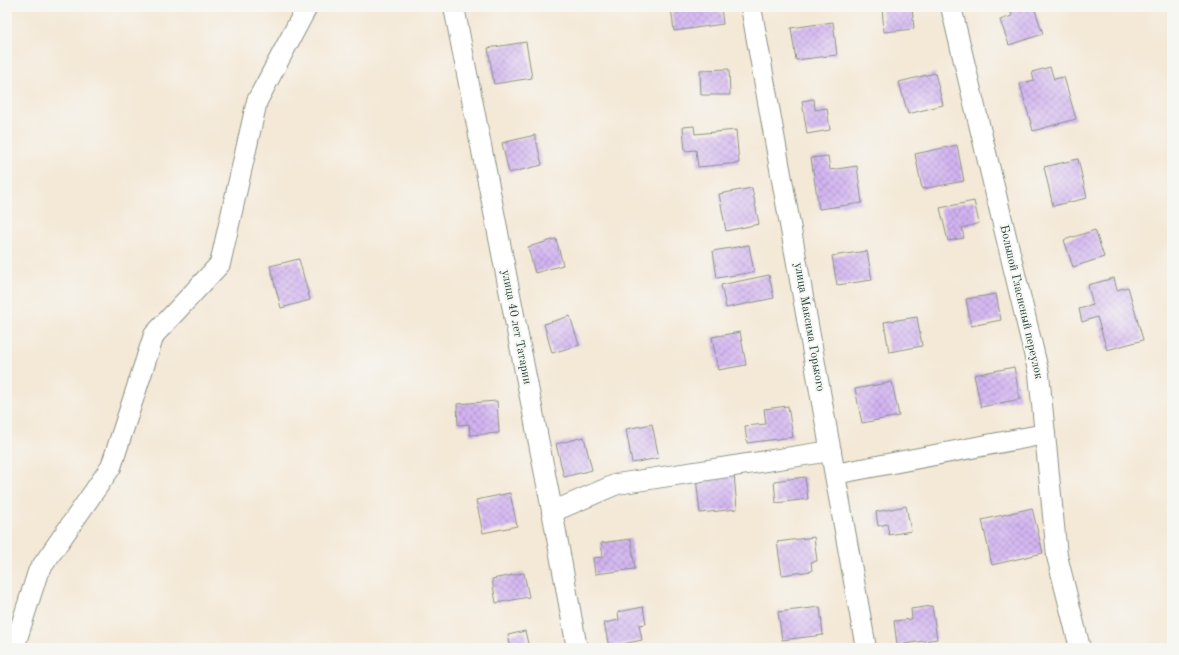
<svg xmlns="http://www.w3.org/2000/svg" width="1179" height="655" viewBox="0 0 1179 655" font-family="'Old Standard TT',serif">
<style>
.building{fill:url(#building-cross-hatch)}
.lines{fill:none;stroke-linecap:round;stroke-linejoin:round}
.minor-casing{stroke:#8a9285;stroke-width:22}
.minor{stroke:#fff;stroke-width:20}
.labels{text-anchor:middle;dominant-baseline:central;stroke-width:4;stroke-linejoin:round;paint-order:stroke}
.street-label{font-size:12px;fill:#1f3d34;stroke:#f6f6f2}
</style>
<defs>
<pattern id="building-cross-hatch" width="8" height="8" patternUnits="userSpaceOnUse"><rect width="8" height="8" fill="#d3b4f2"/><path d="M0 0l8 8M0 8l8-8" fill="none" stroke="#ab94c5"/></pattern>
</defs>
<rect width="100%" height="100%" fill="#f6f6f2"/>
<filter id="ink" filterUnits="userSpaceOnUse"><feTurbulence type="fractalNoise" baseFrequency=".025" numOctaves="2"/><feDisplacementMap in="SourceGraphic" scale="8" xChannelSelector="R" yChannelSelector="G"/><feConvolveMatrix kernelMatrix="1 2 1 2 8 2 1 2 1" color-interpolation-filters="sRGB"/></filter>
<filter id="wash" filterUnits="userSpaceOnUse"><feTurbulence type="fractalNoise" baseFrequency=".012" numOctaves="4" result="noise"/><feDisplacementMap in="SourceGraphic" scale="16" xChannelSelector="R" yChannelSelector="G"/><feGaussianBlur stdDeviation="0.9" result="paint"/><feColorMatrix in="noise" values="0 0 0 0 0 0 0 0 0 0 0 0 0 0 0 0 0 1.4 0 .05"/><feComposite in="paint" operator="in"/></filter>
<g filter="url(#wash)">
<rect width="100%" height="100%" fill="#f4e8d6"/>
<g id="blocks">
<g class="building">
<path d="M671,7H721L723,24L674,31Z"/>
<path d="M882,7H912L914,29L884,32Z"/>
<path d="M1009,7H1034L1043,34L1009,45L1000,20L1012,16Z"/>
<path d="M833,22L837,55L796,60L791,28Z"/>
<path d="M526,42L532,78L494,84L488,48Z"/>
<path d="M1050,67L1054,79L1064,77L1076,119L1033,131L1020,84L1034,80L1032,72Z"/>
<path d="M729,69L730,95H701L700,70Z"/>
<path d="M935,73L943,105L908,114L899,82Z"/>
<path d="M814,99L815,110L827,108L830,130L807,134L802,101Z"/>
<path d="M694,126L695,134L736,130L739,163L698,167L696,150L685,151L683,127Z"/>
<path d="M535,135L542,165L509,173L502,143Z"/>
<path d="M957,145L964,181L922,189L915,154Z"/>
<path d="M828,156L830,170L857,166L862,203L819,209L811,158Z"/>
<path d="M1078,159L1087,198L1053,206L1044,167Z"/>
<path d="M752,188L759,224L726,231L719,194Z"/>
<path d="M974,201L979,223L962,228L964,238L948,241L940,208Z"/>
<path d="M1095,230L1104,257L1073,267L1064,240Z"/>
<path d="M556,239L563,265L535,273L528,247Z"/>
<path d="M749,245L754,272L717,278L713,251Z"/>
<path d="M867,251L872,280L837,285L832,256Z"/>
<path d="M299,259L310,300L281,308L270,266Z"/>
<path d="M769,275L774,298L726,308L721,285Z"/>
<path d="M1114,278L1117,290L1128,287L1143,340L1107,350L1097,317L1082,322L1079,309L1093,305L1088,285Z"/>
<path d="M996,294L1001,320L971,326L966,299Z"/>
<path d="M570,316L579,345L552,353L544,324Z"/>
<path d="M917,317L922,346L889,352L884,322Z"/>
<path d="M740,332L746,365L718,370L712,337Z"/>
<path d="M1014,367L1020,399L981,407L974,375Z"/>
<path d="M892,382L899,416L862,423L855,389Z"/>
<path d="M497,401L499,433L470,435L469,424L458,425L457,404Z"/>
<path d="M788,406L793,437L747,443L745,426L766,424L764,409Z"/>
<path d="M652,424L659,458L632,463L626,429Z"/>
<path d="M584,437L592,470L564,477L556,444Z"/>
<path d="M734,473L737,509L700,513L696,477Z"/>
<path d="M805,477L808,499L776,503L774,481Z"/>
<path d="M510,493L517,526L483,533L476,500Z"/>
<path d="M906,506L911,531L889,535L887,524L878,526L876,512Z"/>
<path d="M1032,508L1043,553L992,565L982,520Z"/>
<path d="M814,537L817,561L811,562L812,571L782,575L777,542Z"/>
<path d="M631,539L635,569L595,574L593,558L603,557L601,543Z"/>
<path d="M524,573L529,597L496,603L492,579Z"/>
<path d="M932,606L937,639L897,645L894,621L912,619L911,609Z"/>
<path d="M643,607L646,624L639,625L642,640L609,647L604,623L619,620L618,612Z"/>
<path d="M820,607L823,635L782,640L778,612Z"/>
<path d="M525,631L529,648H511L508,635Z"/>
</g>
</g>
</g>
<g filter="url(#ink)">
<use href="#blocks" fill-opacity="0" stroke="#8a9285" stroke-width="1"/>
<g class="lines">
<defs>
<g id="minor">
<path d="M454,7L551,505L577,648"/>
<path d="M751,7L866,648"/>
<path d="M951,7L1039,374L1057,556L1080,648"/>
<path d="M835,474L1045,434"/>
<path d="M552,512L617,484L831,451"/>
<path d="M14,648L38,572L111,467L154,335L220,264L257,101L307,7"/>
</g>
</defs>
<use href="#minor" class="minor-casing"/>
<use href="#minor" class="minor"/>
</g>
</g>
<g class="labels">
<g class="street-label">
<text transform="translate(1021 302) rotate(77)">Большой Гласисный переулок</text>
<text transform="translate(516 327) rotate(79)">улица 40 лет Татарии</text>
<text transform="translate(809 327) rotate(80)">улица Максима Горького</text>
</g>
</g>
<rect width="1179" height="655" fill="none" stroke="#f6f6f2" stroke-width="24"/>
</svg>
